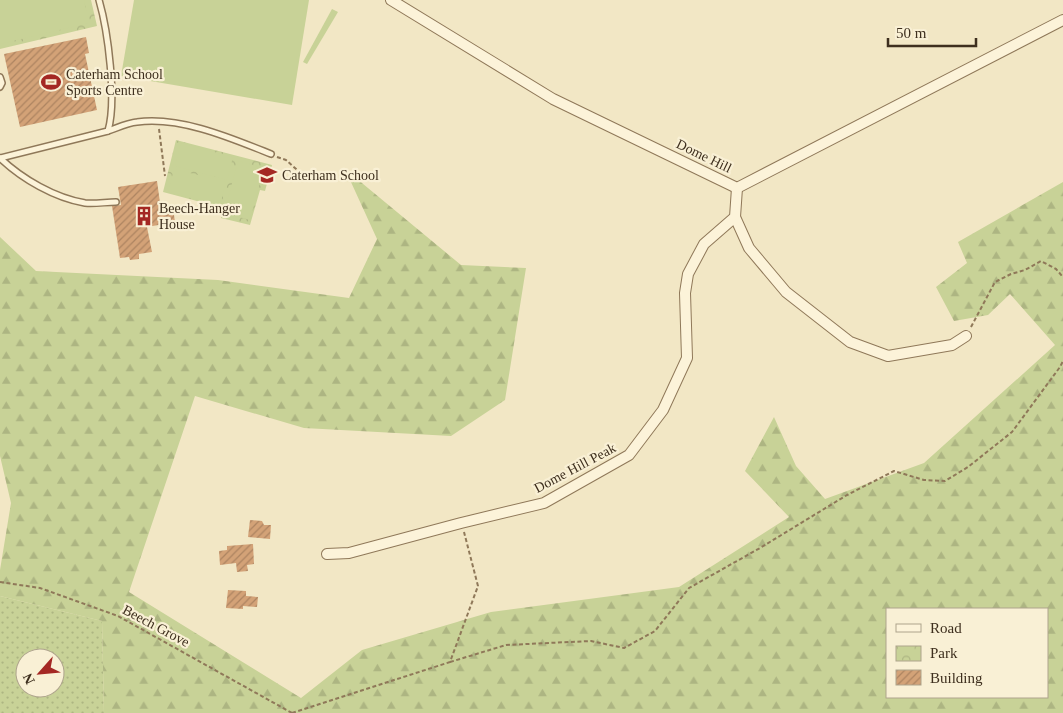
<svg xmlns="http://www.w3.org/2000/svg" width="1063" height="713" viewBox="0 0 1063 713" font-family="Georgia,serif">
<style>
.grass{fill:url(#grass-dots);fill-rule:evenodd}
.forest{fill:url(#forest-firs);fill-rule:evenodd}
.park{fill:url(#park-crowns)}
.pitch{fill:#c8d297}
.building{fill:url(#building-hatch)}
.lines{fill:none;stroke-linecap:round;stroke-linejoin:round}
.service-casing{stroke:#8f7859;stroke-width:8}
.minor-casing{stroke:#8f7859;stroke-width:12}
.path{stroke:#8f7859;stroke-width:2;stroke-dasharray:4 2.5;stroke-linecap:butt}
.service{stroke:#fcf3d9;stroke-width:5}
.minor{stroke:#fcf3d9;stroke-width:10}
.labels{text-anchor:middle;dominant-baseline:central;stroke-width:4.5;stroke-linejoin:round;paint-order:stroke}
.poi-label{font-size:14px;fill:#3e2f1e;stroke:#f9f0d5;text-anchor:start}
.street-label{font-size:14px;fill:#3e2f1e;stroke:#f9f0d5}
</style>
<defs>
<pattern id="grass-dots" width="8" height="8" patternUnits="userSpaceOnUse" patternTransform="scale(1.25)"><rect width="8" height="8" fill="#c8d297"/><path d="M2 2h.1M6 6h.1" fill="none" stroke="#adb582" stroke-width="1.8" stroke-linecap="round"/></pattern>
<pattern id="forest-firs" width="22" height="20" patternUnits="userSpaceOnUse" patternTransform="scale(1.25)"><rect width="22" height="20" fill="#c8d297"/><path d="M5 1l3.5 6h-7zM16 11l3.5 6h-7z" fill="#adb582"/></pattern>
<pattern id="park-crowns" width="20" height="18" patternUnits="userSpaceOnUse" patternTransform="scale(1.25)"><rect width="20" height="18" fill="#c8d297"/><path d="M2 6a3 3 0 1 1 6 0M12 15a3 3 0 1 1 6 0" fill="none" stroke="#adb582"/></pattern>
<pattern id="building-hatch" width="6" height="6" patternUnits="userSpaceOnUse" patternTransform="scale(1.25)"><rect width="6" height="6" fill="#d3a277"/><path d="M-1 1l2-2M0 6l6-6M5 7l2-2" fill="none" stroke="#ad8461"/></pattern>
</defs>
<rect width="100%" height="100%" fill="#f2e7c5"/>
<path class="grass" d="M0,596L102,621L104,713H0ZM25,658H55V688H25Z"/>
<path class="forest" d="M345,169L461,265L526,268L505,400L451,436L304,428L195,396L129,592L301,698L362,650L491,612L679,587L789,517L745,471L774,417L796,466L825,499L924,463L1055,345L1010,294L988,315L954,321L936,287L967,263L958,242L1063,182V713H104L102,621L0,596V570L11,503L0,456V237L36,271L218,280L349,298L377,239ZM1047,609V697H887V609Z"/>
<g class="park">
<path d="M0,0H91L97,26L0,49Z"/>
<path d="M176,140L272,165L265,191L260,190L250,225L221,218L223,208L163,192Z"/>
</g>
<g class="pitch">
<path d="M0,0H84L89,23L0,44Z"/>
<path d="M134,0H309L292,105L121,76Z"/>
<path d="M332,9L338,12L307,64L303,62Z"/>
<path d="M181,143L233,157L227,180L175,166Z"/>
<path d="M238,161L264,168L250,220L224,213Z"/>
<path d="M174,169L226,182L220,206L168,192Z"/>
</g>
<g class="building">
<path d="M86,37L89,53L85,54L97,110L20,127L4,54Z"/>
<path d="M157,181L161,210L173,208L175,222L147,227L152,252L139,254V259L130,260L129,257L120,258L112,206L121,205L118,187Z"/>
<path d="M250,520L262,521L264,525H271L270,539L248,537Z"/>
<path d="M253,544L254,564L247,565L248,571L237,572L236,563L220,565L219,551L227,550V546Z"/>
<path d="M228,590L246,591V596L258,597L257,607L243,606V609L226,608Z"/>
</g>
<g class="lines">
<defs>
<g id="service">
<path d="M0,77L2,83L0,87"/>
<path d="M108,131C117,128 127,123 137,122C180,116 231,138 271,154"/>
<path d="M0,158L108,131C117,100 108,31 99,0"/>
<path d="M0,158C22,179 55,198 85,203C95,204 106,202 116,202"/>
</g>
<g id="minor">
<path d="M391,0L553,99L737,188L1063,20"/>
<path d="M735,217L749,248L786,292L850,342L888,356L952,345L966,336"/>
<path d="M327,554L349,553L461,523L544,503L629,455L663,410L687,358L685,293L688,274L704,244L735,217L737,188"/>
</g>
</defs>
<use href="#service" class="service-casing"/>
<use href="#minor" class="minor-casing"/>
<g class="path">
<path d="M159,129L165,176"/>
<path d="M277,157L286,160L305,177L325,179"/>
<path d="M971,327L995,282L1011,274L1025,270L1041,261L1056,269L1063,277"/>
<path d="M0,582L40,588L118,616L292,713"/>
<path d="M450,662L506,645L591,641L624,648L655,631L689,588L760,548L847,495L894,471L924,480L945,481L968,467L1012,432L1060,367L1063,361"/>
<path d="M292,713L450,662L478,586L464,532"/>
</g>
<use href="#service" class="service"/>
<use href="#minor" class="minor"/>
</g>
<defs>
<symbol id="stadium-bare" viewBox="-9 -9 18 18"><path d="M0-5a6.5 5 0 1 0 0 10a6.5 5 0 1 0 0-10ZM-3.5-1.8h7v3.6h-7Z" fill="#a42823" stroke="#f9f0d5" stroke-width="2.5" paint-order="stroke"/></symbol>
<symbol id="school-bare" viewBox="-9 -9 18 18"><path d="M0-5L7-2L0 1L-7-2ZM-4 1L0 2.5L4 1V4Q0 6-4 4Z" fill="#a42823" stroke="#f9f0d5" stroke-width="2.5" paint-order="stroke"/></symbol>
<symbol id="building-bare" viewBox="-9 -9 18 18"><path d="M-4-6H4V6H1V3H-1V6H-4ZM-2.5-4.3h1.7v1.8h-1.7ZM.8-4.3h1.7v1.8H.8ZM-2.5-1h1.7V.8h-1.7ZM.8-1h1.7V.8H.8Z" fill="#a42823" stroke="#f9f0d5" stroke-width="2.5" paint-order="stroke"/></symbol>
</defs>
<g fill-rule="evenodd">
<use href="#stadium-bare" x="37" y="68" width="28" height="28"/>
<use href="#school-bare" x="253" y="161" width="28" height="28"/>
<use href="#building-bare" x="130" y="202" width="28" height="28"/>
</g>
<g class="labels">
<g class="poi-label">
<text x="66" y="74">Caterham School<tspan x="66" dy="16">Sports Centre</tspan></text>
<text x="282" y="175">Caterham School</text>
<text x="159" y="208">Beech-Hanger<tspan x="159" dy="16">House</tspan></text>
</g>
<g class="street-label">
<text transform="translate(704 156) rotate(26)">Dome Hill</text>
<text transform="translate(575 468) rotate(-28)">Dome Hill Peak</text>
<text transform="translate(156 626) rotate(28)">Beech Grove</text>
</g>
</g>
<rect x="886" y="608" width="162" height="90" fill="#f9f0d5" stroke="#aea38c"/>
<rect x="896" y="624" width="25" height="8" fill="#fcf3d9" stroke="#aea38c"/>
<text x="930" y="633" font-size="15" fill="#3e2f1e">Road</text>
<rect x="896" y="646" width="25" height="15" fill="url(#park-crowns)" stroke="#aea38c"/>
<text x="930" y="658" font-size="15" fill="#3e2f1e">Park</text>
<rect x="896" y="670" width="25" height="15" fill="url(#building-hatch)" stroke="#aea38c"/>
<text x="930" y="683" font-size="15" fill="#3e2f1e">Building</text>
<g transform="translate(40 673) rotate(243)"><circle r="24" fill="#f9f0d5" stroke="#aea38c"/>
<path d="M0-4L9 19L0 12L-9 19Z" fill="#a42823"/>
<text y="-8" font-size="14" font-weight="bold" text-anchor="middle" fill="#3e2f1e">N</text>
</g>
<path d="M888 38v8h88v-8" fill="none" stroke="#3e2f1e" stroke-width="2.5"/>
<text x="896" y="38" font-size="15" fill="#3e2f1e" stroke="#f9f0d5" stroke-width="4" paint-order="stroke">50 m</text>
</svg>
